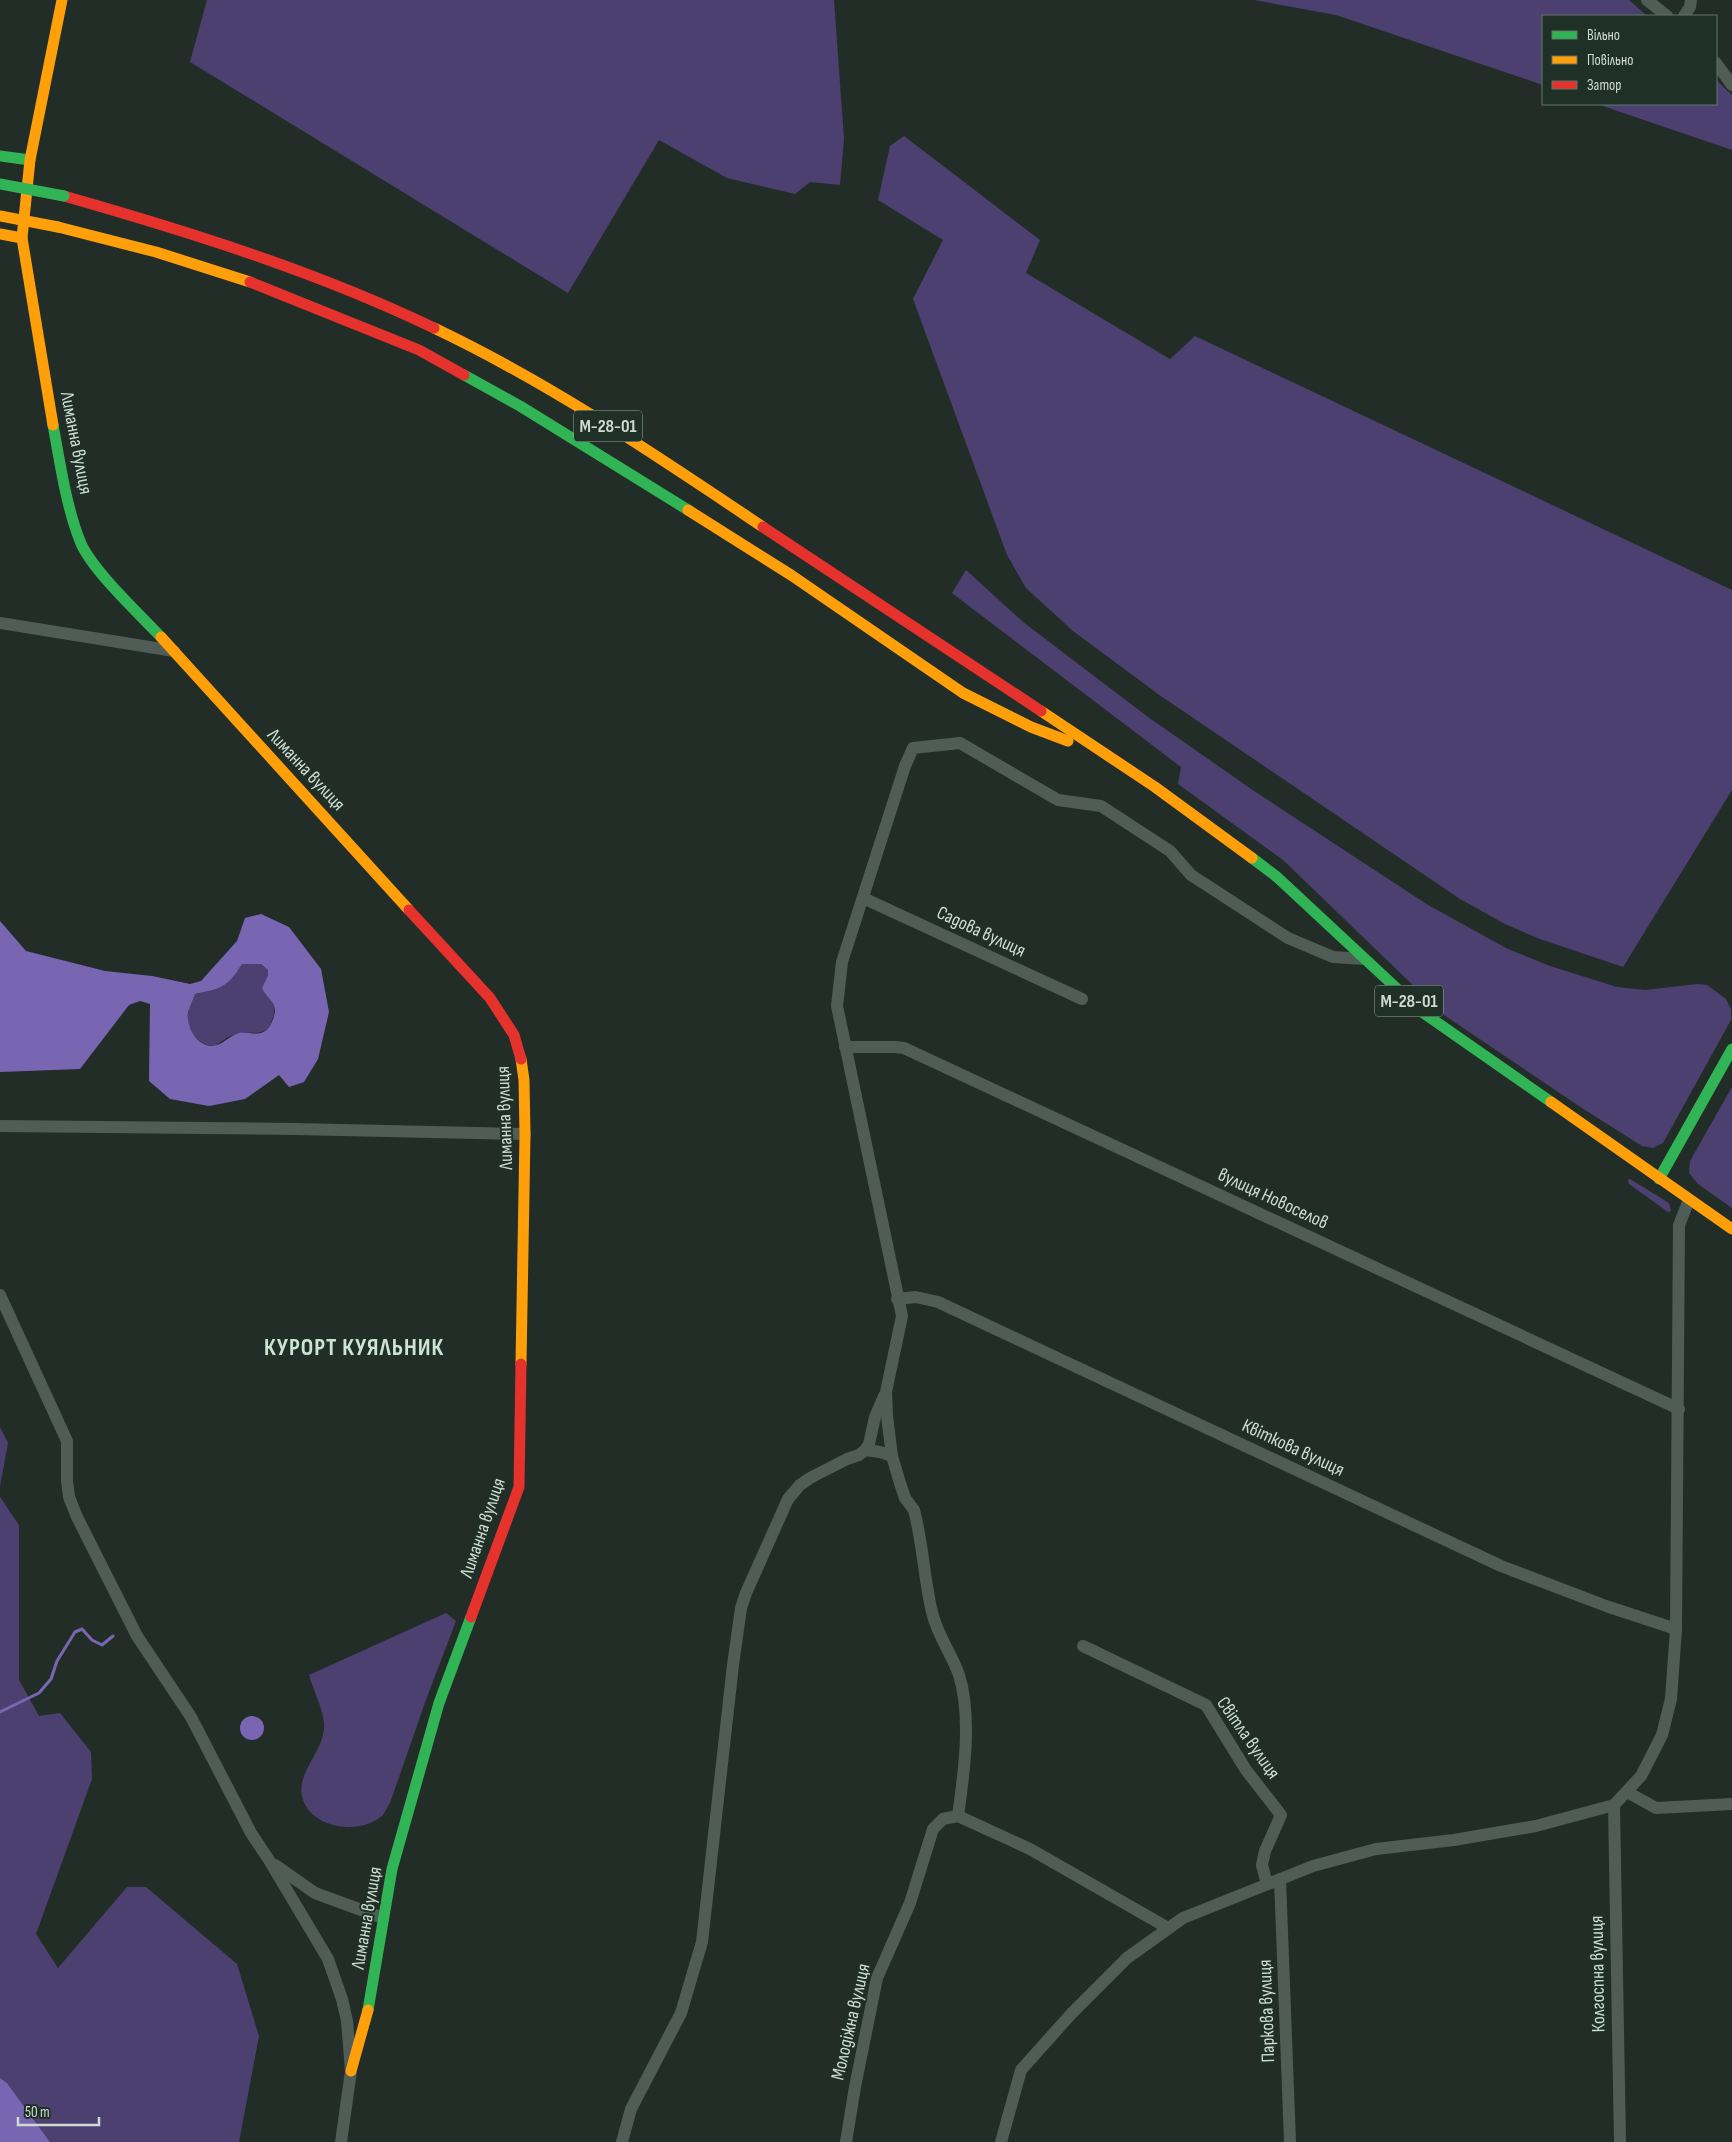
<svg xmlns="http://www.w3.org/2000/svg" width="1732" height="2142" viewBox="0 0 1732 2142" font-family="'Sofia Sans Condensed',sans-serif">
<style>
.green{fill:#4c4070}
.water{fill:#7966b2;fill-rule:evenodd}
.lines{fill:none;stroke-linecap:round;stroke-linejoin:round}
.stream{stroke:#7966b2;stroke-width:3}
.street{stroke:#4f5d56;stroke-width:12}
.fast{stroke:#30b455;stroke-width:11}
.slow{stroke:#ff9f0a;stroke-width:11}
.jam{stroke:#e5322d;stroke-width:11}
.fast-bridge{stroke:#30b455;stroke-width:11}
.slow-bridge{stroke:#ff9f0a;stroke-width:11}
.labels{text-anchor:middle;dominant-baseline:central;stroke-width:4;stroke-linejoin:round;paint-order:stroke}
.shield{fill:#1f3127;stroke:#9aa79f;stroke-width:1}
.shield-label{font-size:18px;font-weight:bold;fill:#cfdad3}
.street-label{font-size:19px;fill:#cfdad3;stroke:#1f3127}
.district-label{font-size:24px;font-weight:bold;letter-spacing:1px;fill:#cde3d6;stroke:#1f3127}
</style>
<rect width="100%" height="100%" fill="#232d28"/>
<g class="green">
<path d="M207,0H834L844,139L840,185L810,182L795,194L727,178L659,140L568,293L190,62Z"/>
<path d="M1254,0H1629L1647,16H1543V85L1336,15Z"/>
<path d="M1716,80L1732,95V150L1597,104H1716Z"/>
<path d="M904,136L1040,240L1026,273L1170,359L1195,336L1732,590V790L1623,967L1540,939L1505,924L1460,899L1158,694L1073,631L1026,588L1007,555L913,299L943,240L878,200L890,146Z"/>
<path d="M966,570L1023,622L1148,717L1254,791L1428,905L1508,949L1550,966L1617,987L1645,990L1698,984L1707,985L1726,999L1731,1009V1020L1663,1143L1653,1148L1642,1146L1582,1108L1444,1015L1283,860L1178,784L1181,767L952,593Z"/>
<path d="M242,964H261L268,970V975L262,988C265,994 271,998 273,1004C275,1009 274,1015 272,1020C267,1039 251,1030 236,1034C228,1036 221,1042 215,1046C198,1047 186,1028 188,1013C189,1007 193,1000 195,994C216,991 231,983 242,964Z"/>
<path d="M1732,1087V1208L1698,1184L1689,1173L1690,1161Z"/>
<path d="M1630,1179L1669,1203L1671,1211L1668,1212L1629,1184L1628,1180Z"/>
<path d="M0,1427L8,1443L0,1486Z"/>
<path d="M0,1497L19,1525V1680L39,1716L60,1713L91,1752L92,1779L36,1934L58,1968L127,1887H146L237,1964L259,2036L239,2142H50L7,2083L0,2078Z"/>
<path d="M446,1613L456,1621L427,1697L390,1803C387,1807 385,1813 382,1816C358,1836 309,1828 302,1796C297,1770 326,1750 324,1723C323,1709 313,1689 309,1675Z"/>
</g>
<g class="water">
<path d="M261,914L289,927L321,969L329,1012L318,1059L304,1082L289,1087L279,1075L245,1099L209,1106L170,1099L149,1081L150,1004L140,1001L129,1005L80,1069L0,1072V921L26,951L105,971L152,976L190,984L201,981L237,941L245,918ZM242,964H261L268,970V975L262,988C265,996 275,1001 275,1011C274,1018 271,1027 265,1031C259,1036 248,1032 239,1033C230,1035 222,1046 212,1046C196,1046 186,1025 188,1012C190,1006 193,1000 195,994C220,989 228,987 242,964Z"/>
<circle cx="252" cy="1728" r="12"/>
<path d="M0,2078L7,2083L50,2142H0Z"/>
</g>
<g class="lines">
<path class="stream" d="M0,1712L39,1693L51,1679L57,1661L75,1632L82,1629L92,1640L102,1645L113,1636"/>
<g class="street">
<path d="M1647,0L1667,16"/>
<path d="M1684,16L1690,7L1691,0"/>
<path d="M1716,63L1732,85"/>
<path d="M0,623L174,651"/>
<path d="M863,898L1082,999"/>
<path d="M845,1047H895L904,1048L1679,1409"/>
<path d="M0,1126L296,1129L525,1134"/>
<path d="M0,1295L67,1441V1481L69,1497L77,1517L137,1636L191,1717L251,1833L269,1860L328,1959L342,1999L347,2021L351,2071L341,2142"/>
<path d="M897,1299L916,1297L938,1302L1501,1566L1606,1606L1676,1629"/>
<path d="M865,1450L880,1452L892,1456"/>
<path d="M1083,1646L1206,1705L1246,1770L1281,1815L1265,1851L1262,1865L1267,1884"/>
<path d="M1627,1792L1656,1808L1732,1804"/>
<path d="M1614,1805L1620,2142"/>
<path d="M958,1816C964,1773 972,1717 959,1675C952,1654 937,1635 932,1612C924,1579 923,1544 914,1510L905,1498L900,1483L892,1456L887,1416L886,1392L902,1316L837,1006L842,962L905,766L913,748L960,743L1058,800L1101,806L1170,851L1191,875L1288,938L1333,957L1364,959"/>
<path d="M275,1865L315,1893L383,1918"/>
<path d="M1280,1879L1290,2142"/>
<path d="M622,2142L631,2109L681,2013L702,1942L733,1665L741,1608L746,1593L788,1499L800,1485L810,1478L847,1459L859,1455L865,1450L869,1444L875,1417L884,1396"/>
<path d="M846,2142L855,2087L877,1978L910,1903L933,1829L943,1819L958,1816L1030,1849L1168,1928"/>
<path d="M1001,2142L1021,2070L1072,2013L1127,1958L1183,1918L1313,1866L1376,1849L1454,1840L1536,1826L1614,1805L1641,1776L1662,1735L1671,1699L1676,1629L1679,1225L1689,1200"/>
</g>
<g class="fast">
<path d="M0,156L30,160"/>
<path d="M464,375L520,406L688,510"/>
<path d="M53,425C60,462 66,506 80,541C90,568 139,614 161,637"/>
<path d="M1252,858L1277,877L1422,1012L1551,1102"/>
<path d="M1659,1179L1732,1049"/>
<path d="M368,2010L392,1869L439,1703L471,1617"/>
</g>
<g class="slow">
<path d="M58,227L156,252L250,282"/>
<path d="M0,234L22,238"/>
<path d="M434,328C550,383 657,456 763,527"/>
<path d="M53,425L22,238L30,160L62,0"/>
<path d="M688,510L791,575L963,693L1031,727L1068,741"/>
<path d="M161,637L409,910"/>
<path d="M1041,711L1155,787L1252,858"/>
<path d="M521,1059L524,1080L525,1134L521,1364"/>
<path d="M1551,1102L1732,1229"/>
<path d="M351,2071L368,2010"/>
</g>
<g class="jam">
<path d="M64,196C190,232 315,271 434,328"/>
<path d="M250,282L419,350L464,375"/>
<path d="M763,527L1041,711"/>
<path d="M409,910L490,998L514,1035L521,1059"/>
<path d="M471,1617L519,1487L521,1364"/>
</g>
<path class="fast-bridge" d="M0,184L64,196"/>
<path class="slow-bridge" d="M0,216L58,227"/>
</g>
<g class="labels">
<g class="shield">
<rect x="574" y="410.5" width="68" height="31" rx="4"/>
<rect x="1375" y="985.5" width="68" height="31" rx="4"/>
</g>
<g class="shield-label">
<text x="608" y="426">М-28-01</text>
<text x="1409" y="1001">М-28-01</text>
</g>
<g class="street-label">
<text transform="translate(76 443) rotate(79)">Лиманна вулиця</text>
<text transform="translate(306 770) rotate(47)">Лиманна вулиця</text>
<text transform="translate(981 932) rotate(25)">Садова вулиця</text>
<text transform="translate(505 1118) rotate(-92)">Лиманна вулиця</text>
<text transform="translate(1273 1199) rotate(25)">вулиця Новоселов</text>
<text transform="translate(1293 1448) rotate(25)">Квіткова вулиця</text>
<text transform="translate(483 1528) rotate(-71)">Лиманна вулиця</text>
<text transform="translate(1248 1738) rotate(55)">Світла вулиця</text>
<text transform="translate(367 1918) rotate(-80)">Лиманна вулиця</text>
<text transform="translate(1598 1974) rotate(-91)">Колгоспна вулиця</text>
<text transform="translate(1267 2011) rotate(-92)">Паркова вулиця</text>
<text transform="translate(851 2022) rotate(-77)">Молодіжна вулиця</text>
</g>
<g class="district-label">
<text x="354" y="1347">КУРОРТ КУЯЛЬНИК</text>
</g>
</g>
<rect x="1542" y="15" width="175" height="90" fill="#1f3127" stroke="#65756c"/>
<rect x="1552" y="31" width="25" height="8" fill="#30b455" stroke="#65756c"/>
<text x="1587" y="40" font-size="15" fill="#cfdad3">Вільно</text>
<rect x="1552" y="56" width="25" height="8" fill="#ff9f0a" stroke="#65756c"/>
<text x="1587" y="65" font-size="15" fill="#cfdad3">Повільно</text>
<rect x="1552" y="81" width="25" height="8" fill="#e5322d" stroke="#65756c"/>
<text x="1587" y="90" font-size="15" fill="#cfdad3">Затор</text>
<path d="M18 2117v8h81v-8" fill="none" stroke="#cfdad3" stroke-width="2.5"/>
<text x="25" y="2117" font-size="15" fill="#cfdad3" stroke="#1f3127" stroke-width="4" paint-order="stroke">50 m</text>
</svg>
